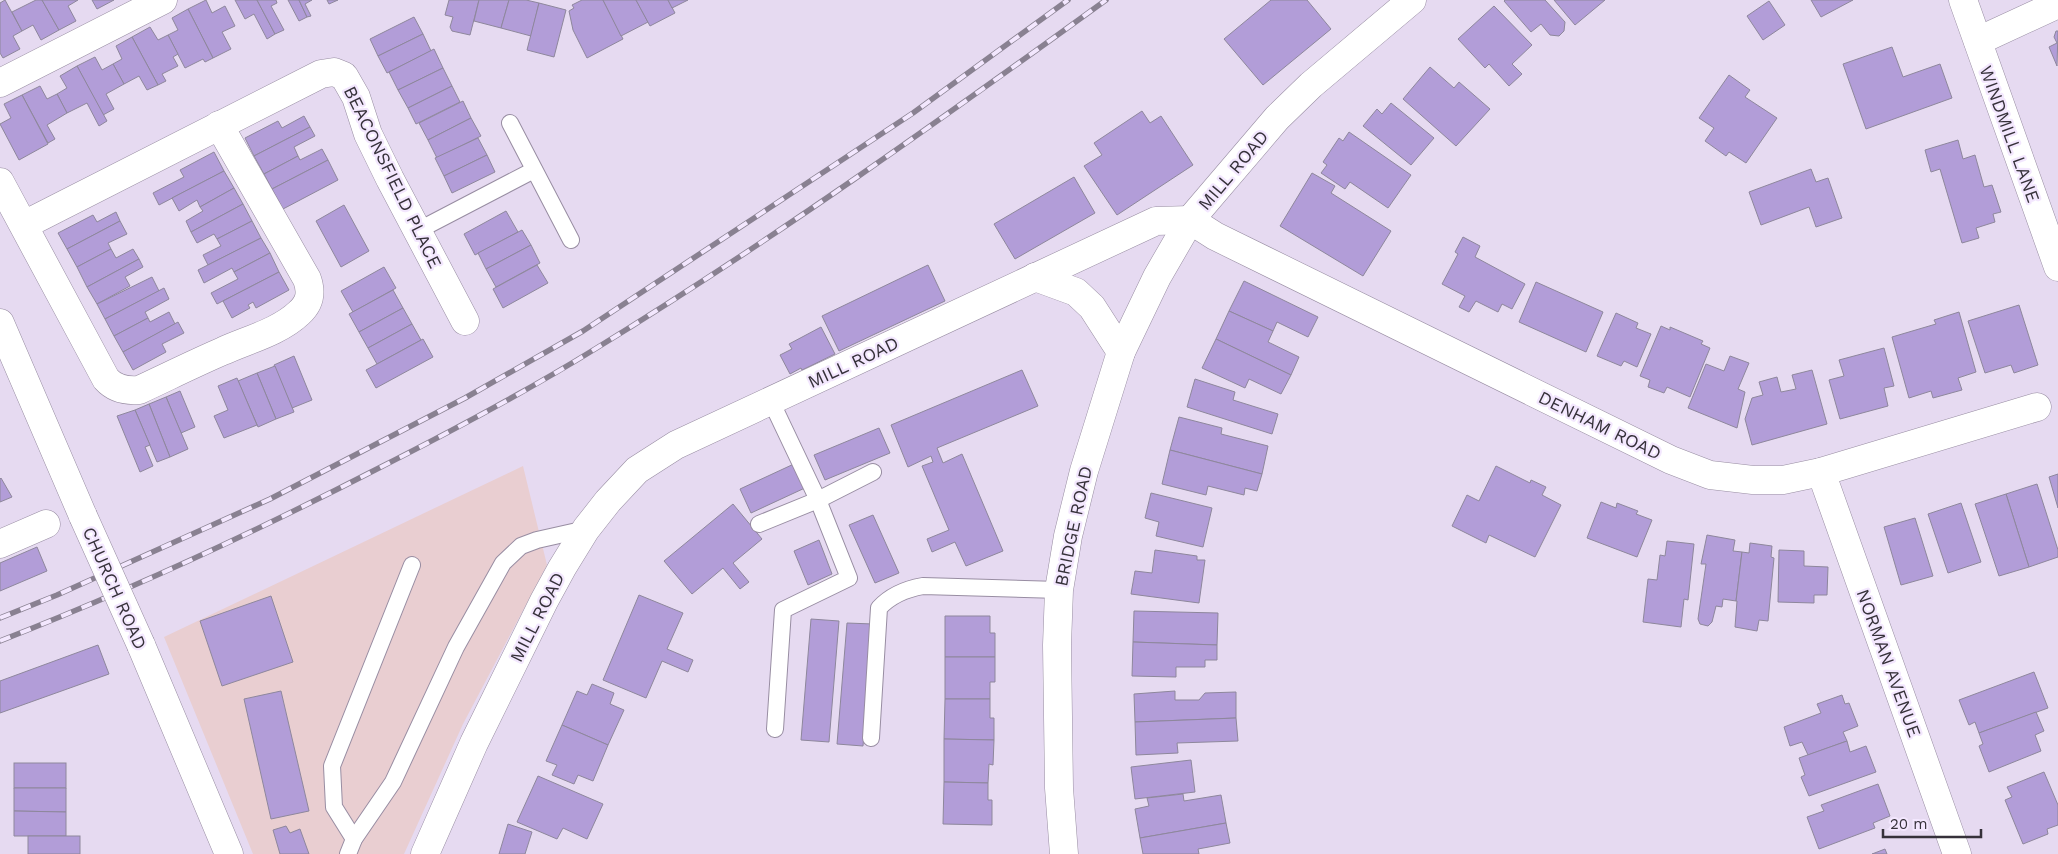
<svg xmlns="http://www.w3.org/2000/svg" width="2058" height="854" viewBox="0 0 2058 854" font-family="'Work Sans',sans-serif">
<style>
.industrial{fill:#e9ced1}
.building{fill:#b29dd8;stroke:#8e879c}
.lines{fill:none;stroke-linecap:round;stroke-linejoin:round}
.service-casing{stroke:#988da2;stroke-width:18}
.minor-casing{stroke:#988da2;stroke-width:29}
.tertiary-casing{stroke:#988da2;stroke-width:29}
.secondary-casing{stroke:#988da2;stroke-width:29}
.service{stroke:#fff;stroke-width:16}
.minor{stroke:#fff;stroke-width:28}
.tertiary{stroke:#fff;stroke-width:28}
.secondary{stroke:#fff;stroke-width:28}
.rail-casing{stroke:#898191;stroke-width:5.5}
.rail{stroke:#f3e7fe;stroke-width:4;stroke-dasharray:11;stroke-linecap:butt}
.tertiary-bridge-casing{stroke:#988da2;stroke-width:29;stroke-linecap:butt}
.tertiary-bridge{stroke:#fff;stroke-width:28}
.labels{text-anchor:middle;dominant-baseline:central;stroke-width:4.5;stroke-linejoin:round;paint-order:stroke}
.street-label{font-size:18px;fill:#36313a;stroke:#f3e7fe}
</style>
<rect width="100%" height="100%" fill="#e6daf1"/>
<path class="industrial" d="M523,466L547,565L463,724L404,854H253L164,637Z"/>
<g class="building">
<path d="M5,0L22,31L13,36L20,49L3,58L0,53V3Z"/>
<path d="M36,0H42L59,30L41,40L33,25L22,31L12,12Z"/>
<path d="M42,0H78L68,6L76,21L59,30Z"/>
<path d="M92,0H114L97,9Z"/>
<path d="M206,0L212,13L225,6L235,26L222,32L231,49L213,58L188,9Z"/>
<path d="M235,0H257L275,34L267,39L254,14L245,19Z"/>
<path d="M257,0H276L277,3L271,6L284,30L275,34Z"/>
<path d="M288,0H299L307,17L299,21Z"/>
<path d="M299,0H312L305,4L311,16L307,17Z"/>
<path d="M327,0H338L329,4Z"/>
<path d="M449,0H479L470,35L452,31L450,27L453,17L445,15Z"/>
<path d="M479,0H509L501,28L474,21Z"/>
<path d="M509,0H526L539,3L531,36L501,28Z"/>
<path d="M582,0H603L623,39L587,58L573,30L569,11L574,8L572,5Z"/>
<path d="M603,0H636L648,22L621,36Z"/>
<path d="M636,0H668L675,13L650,26Z"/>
<path d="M668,0H688L672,8Z"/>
<path d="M1271,0H1307L1331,29L1263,85L1224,39Z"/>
<path d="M1505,0H1545L1565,22L1564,31L1559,36L1550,35L1541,24L1531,32L1504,1Z"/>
<path d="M1554,0H1605L1575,25Z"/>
<path d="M1811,0H1853L1821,17Z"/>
<path d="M1769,1L1785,25L1763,40L1747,16Z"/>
<path d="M539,3L566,10L554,57L527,50Z"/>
<path d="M1494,6L1532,45L1512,64L1522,74L1509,86L1489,64L1485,68L1458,39Z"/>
<path d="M188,9L213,58L205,62L203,59L185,68L168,35L178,30L172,18Z"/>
<path d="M414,17L423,34L378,56L370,39Z"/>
<path d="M150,27L158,40L168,35L178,54L173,57L178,66L162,74L166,81L158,85L132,37Z"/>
<path d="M2056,31H2058L2057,66L2049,47L2057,43L2054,37Z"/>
<path d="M423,34L431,51L387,73L378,56Z"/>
<path d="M132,37L158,85L147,90L139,76L124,84L113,64L122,59L116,46Z"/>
<path d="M1892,47L1903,77L1940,64L1952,98L1866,129L1843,64Z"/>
<path d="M434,49L443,68L398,90L389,72Z"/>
<path d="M95,57L102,70L113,64L124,84L106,94L114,109L103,115L77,66Z"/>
<path d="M77,66L107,121L99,126L87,103L67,113L57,94L67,88L60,76Z"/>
<path d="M1430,67L1454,88L1459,82L1490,109L1456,146L1403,99Z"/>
<path d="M443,68L452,86L408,108L398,90Z"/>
<path d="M1729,75L1750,90L1745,97L1777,118L1746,163L1729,152L1726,156L1705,141L1714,128L1699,118Z"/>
<path d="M40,86L47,99L57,94L67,113L47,125L55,139L48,143L22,95Z"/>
<path d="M452,86L460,102L416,124L408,108Z"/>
<path d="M22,95L48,144L19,160L0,124L11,118L4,104Z"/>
<path d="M463,101L471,118L428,140L419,123Z"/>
<path d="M1391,103L1434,138L1411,165L1363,126L1377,109L1382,114Z"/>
<path d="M1142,111L1150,123L1161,116L1193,165L1117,215L1084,166L1102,155L1094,143Z"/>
<path d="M304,116L310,127L254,156L245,138L278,121L282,128Z"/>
<path d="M471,118L481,136L437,158L428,140Z"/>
<path d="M310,127L315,136L294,147L298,156L264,174L254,156Z"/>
<path d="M1349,132L1411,175L1388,208L1350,182L1345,189L1321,173L1327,165L1323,162L1339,138L1343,141Z"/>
<path d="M478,138L487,155L444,176L435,158Z"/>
<path d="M1958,140L1963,159L1975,155L1984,187L1992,185L2001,212L1993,214L1995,222L1976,228L1979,238L1962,243L1940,169L1931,172L1925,150Z"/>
<path d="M322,149L328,160L272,189L264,174L298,156L300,160Z"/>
<path d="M214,152L224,171L159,205L153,193L184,177L180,170Z"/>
<path d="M487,155L495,172L452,193L444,176Z"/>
<path d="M328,160L338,180L283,209L272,189Z"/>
<path d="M1811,169L1816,182L1828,178L1842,218L1816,227L1809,207L1761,225L1749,192Z"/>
<path d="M224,171L234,188L200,207L197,200L179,211L172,198Z"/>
<path d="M1312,173L1335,186L1331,193L1391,231L1363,276L1280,226Z"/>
<path d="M1074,177L1095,213L1015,259L994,224Z"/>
<path d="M234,188L243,204L191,232L186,221L203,211L200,207Z"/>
<path d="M243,204L252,221L217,239L214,234L197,243L191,232Z"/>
<path d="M344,205L369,251L341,267L316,221Z"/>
<path d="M506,211L518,232L475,255L464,234Z"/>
<path d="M116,212L120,221L67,249L58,233L93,215L97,222Z"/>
<path d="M120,221L127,234L108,243L111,249L77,267L67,249Z"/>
<path d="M252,221L261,238L208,265L203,255L221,246L217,239Z"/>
<path d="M522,230L531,245L486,269L478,253Z"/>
<path d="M1463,237L1480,246L1475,257L1525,284L1512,309L1502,304L1498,312L1476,301L1469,312L1459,307L1465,296L1442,284L1458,254L1455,252Z"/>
<path d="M261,238L270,253L234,272L232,268L204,283L198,270Z"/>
<path d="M531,245L540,263L496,287L486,269Z"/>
<path d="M111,249L116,258L133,249L139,259L87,287L77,267Z"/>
<path d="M270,253L279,272L217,304L211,293L238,279L234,272Z"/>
<path d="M139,259L143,267L125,277L130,286L97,304L87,287Z"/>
<path d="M537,265L548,283L503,308L493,289Z"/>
<path d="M928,265L945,301L839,351L822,316Z"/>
<path d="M384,267L396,288L353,312L341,291Z"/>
<path d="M279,272L289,290L256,308L253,302L248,305L250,308L232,318L223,301Z"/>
<path d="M152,277L159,291L105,319L97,304Z"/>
<path d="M1244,281L1318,317L1308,337L1277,322L1273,331L1229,311Z"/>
<path d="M1536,282L1603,312L1586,352L1519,322Z"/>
<path d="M164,288L169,299L145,312L148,318L114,336L105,319Z"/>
<path d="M393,290L403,308L359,332L349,314Z"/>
<path d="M2019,305L2038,365L2014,373L2011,365L1985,373L1968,321Z"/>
<path d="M403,308L412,324L368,348L359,332Z"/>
<path d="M1229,311L1273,331L1268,342L1299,357L1291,375L1216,339Z"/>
<path d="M169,312L175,324L123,352L114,336L148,318L150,322Z"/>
<path d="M1959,312L1976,372L1958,378L1962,390L1933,398L1931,391L1909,398L1892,337L1936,324L1934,320Z"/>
<path d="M1616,313L1638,323L1636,328L1651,334L1637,367L1624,361L1621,366L1597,356Z"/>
<path d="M178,322L184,333L162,344L166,352L133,370L123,352Z"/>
<path d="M412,324L421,340L377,364L368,348Z"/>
<path d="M1661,326L1670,330V327L1703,341L1701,344L1710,348L1690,397L1667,387L1664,393L1648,387L1650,380L1640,376Z"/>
<path d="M821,327L835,354L802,370L801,368L790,374L780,355L792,349L789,344Z"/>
<path d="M423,339L433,357L376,388L366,370Z"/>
<path d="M1216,339L1291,375L1281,394L1249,379L1245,388L1202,368Z"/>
<path d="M1884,348L1894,386L1884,388L1888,406L1840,419L1829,380L1844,376L1839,360Z"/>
<path d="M294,356L312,400L292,408L274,365Z"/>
<path d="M1730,356L1749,363L1738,389L1745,392L1737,428L1688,408L1706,364L1724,371Z"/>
<path d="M275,366L294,412L276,419L257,373Z"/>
<path d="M1022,370L1038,406L937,448L943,463L962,454L1003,551L966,566L955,542L932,552L927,539L949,530L922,466L933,462L931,456L908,467L891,425Z"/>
<path d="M1812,370L1827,424L1752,445L1745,419L1752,398L1763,395L1759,382L1777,377L1781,392L1796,389L1792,375Z"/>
<path d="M257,373L276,419L258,427L238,381Z"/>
<path d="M237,378L257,425L224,438L214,416L228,410L218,386Z"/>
<path d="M1195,379L1235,392L1233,400L1278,414L1272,434L1187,407Z"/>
<path d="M180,391L195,427L181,433L166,397Z"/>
<path d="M166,397L188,449L170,457L149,404Z"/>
<path d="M149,404L170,457L157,462L135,410Z"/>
<path d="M135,410L150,445L145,447L153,466L140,472L117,416Z"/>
<path d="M1179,417L1222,428L1221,434L1268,446L1262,474L1170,450Z"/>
<path d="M879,428L890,453L825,480L814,455Z"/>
<path d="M1170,450L1262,474L1257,491L1245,488L1244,495L1208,486L1206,495L1162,484Z"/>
<path d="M796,463L807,487L751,513L740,489Z"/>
<path d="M1496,466L1530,483L1531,480L1546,487L1542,495L1561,505L1535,557L1489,535L1486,543L1452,526L1467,495L1479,501Z"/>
<path d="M2058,474V508L2049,477Z"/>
<path d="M1,478L12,497L0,502V479Z"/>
<path d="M2037,484L2058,550V557L2029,567L2006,494Z"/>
<path d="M1151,493L1212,508L1203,547L1156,536L1159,522L1145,518Z"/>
<path d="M2006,494L2029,567L1999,576L1975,504Z"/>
<path d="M1601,502L1616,508L1617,503L1638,511L1636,514L1652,520L1637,557L1587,538Z"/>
<path d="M1961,503L1981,562L1948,573L1928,514Z"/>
<path d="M733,504L762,539L733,563L749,582L740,589L723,568L692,594L664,561Z"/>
<path d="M873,515L899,573L875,583L849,525Z"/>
<path d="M1915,518L1933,576L1901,585L1884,527Z"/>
<path d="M1707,535L1735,540L1733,551L1742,552L1736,601L1723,599L1722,607L1716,606L1712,622L1708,626L1700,624L1698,619L1706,564H1701Z"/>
<path d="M819,540L832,574L808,585L794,551Z"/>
<path d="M1667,541L1694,544L1688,600L1684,599L1681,627L1643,622L1648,579L1657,580L1660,555L1665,556Z"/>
<path d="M1750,543L1772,546L1771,557L1774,558L1768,621L1759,620L1757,631L1735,627L1737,601H1736L1742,552L1749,553Z"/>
<path d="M37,547L47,571L0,591V563Z"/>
<path d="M1155,550L1197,556V560H1205L1199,603L1131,594L1135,571L1152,573Z"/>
<path d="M1779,550L1804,551V566L1828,567L1827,595H1814V603L1778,602Z"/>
<path d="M639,595L683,613L667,649L693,660L688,672L662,661L646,698L603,680Z"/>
<path d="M271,596L293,662L222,686L200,621Z"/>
<path d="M1134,611L1218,613L1217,645L1133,642Z"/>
<path d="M945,616H990V633H995V657H945Z"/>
<path d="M811,619L839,621L829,742L801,740Z"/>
<path d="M847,623L873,624L863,746L837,744Z"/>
<path d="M1133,642L1217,645V660H1205V667H1176V677L1132,676Z"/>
<path d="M98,645L109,674L0,713V681Z"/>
<path d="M945,657H995V682H990V699H945Z"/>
<path d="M2034,672L2048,708L1979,733L1975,722L1969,725L1959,700Z"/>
<path d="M592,684L614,693L610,704L624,710L608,745L562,725L577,691L587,695Z"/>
<path d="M281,691L309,811L271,819L244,699Z"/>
<path d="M1175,691V700H1199L1205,693L1236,692V718L1135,722L1134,694Z"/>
<path d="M1842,695L1845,704L1849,703L1858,726L1843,732L1847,741L1808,755L1802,742L1790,746L1784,727L1821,713L1817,704Z"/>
<path d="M945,699H990V718H994V740L944,739Z"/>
<path d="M2036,712L2044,731L2035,735L2041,751L1989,772L1979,746L1983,744L1979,733Z"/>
<path d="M1236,718L1238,741L1177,743L1178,753L1136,755L1135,722Z"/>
<path d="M562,725L608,745L593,781L578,775L574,784L552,775L557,765L546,761Z"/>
<path d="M944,739L994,740L993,765L989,764L988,783L944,782Z"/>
<path d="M1847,741L1850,752L1866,746L1876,772L1809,796L1801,777L1805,775L1799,758Z"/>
<path d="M1191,760L1195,792L1135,799L1131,767Z"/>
<rect x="14" y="763" width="52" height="25"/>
<path d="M2044,772L2058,805V825L2047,829L2048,834L2023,844L2005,800L2012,797L2007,787Z"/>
<path d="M538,776L603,804L587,839L563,828L557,839L517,822Z"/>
<path d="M944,782L988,783V800H992V825L943,824Z"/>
<path d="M1878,784L1890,816L1873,823L1875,828L1819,849L1807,817L1824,811L1821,805Z"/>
<path d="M14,788H66V812L14,811Z"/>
<path d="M1183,794L1184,801L1221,795L1226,823L1140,838L1135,809L1149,806L1147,798Z"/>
<path d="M14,811L66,812V836H14Z"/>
<path d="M1226,823L1230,843L1198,849L1199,854H1143L1140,838Z"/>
<path d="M508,824L532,832L525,854H499Z"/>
<path d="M286,826L290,833L300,829L309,854H280L273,830Z"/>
<rect x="28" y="836" width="52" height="18"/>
<path d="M1885,849L1887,854H1872Z"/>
</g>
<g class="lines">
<defs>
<g id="service">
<path d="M510,123L571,240"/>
<path d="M417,231L534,170"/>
<path d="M771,401L818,500L873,472"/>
<path d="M759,524L818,500L849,578L783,610L775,729"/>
<path d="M871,738L879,608C891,595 906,589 923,586L1059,590"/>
<path d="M354,839L334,807L332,766L412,565"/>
<path d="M348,854L354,839L393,782L456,647L503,563L521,546L537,540L586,529"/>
</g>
<g id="minor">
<path d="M1963,0L2058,267"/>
<path d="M1978,41L2058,4"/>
<path d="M0,83L163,0"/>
<path d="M0,182L106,379C115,389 127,391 139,390C167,377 195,363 223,351C247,340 279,332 299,313C310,303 312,293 307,279L219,125"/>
<path d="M24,225L321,74L334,72L344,76L356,97L368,134L390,179L465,321"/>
<path d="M1035,277L1076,292L1092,307L1121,352"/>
<path d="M1821,472L1957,854"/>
<path d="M0,544L46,524"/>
<path d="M425,854L474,743L544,601L562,568L586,529L608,501L637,470L676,445L1156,221L1190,220L1215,236L1671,460L1710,475L1753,480H1783L1821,472L2037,407"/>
</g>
<g id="tertiary">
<path d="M0,323L83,516"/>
<path d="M141,645L229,854"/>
</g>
<path id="secondary" d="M1064,854L1059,788L1057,645L1059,590L1068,536L1084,471L1121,352L1157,277L1190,220L1277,118L1311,85L1412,0"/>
</defs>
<use href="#service" class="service-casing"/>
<use href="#minor" class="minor-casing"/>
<use href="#tertiary" class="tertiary-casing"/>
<use href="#secondary" class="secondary-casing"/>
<use href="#service" class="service"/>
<use href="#minor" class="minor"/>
<use href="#tertiary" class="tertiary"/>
<use href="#secondary" class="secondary"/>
<defs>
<g id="rail">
<path d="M0,618L57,595L270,499L465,398L583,331L913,113L1068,0"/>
<path d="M0,641C128,591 253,533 375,470C450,432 524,393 595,349C771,241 939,121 1106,0"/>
</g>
</defs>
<use href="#rail" class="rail-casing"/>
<use href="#rail" class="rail"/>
<defs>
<path id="tertiary-bridge" d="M83,516L141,645"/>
</defs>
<use href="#tertiary-bridge" class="tertiary-bridge-casing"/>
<use href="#tertiary-bridge" class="tertiary-bridge"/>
</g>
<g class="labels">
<g class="street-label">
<text transform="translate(2010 134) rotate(70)">WINDMILL LANE</text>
<text transform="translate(1233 170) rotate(-50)">MILL ROAD</text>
<text transform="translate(393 177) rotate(64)">BEACONSFIELD PLACE</text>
<text transform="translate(853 362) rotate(-25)">MILL ROAD</text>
<text transform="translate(1600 425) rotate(26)">DENHAM ROAD</text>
<text transform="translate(1073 526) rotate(-78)">BRIDGE ROAD</text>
<text transform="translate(115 588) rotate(66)">CHURCH ROAD</text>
<text transform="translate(537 617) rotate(-63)">MILL ROAD</text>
<text transform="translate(1889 663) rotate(70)">NORMAN AVENUE</text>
</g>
</g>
<path d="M1883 829v8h98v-8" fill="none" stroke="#36313a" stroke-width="2.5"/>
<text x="1890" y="829" font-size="15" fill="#36313a" stroke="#f3e7fe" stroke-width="4" paint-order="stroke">20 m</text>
</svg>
